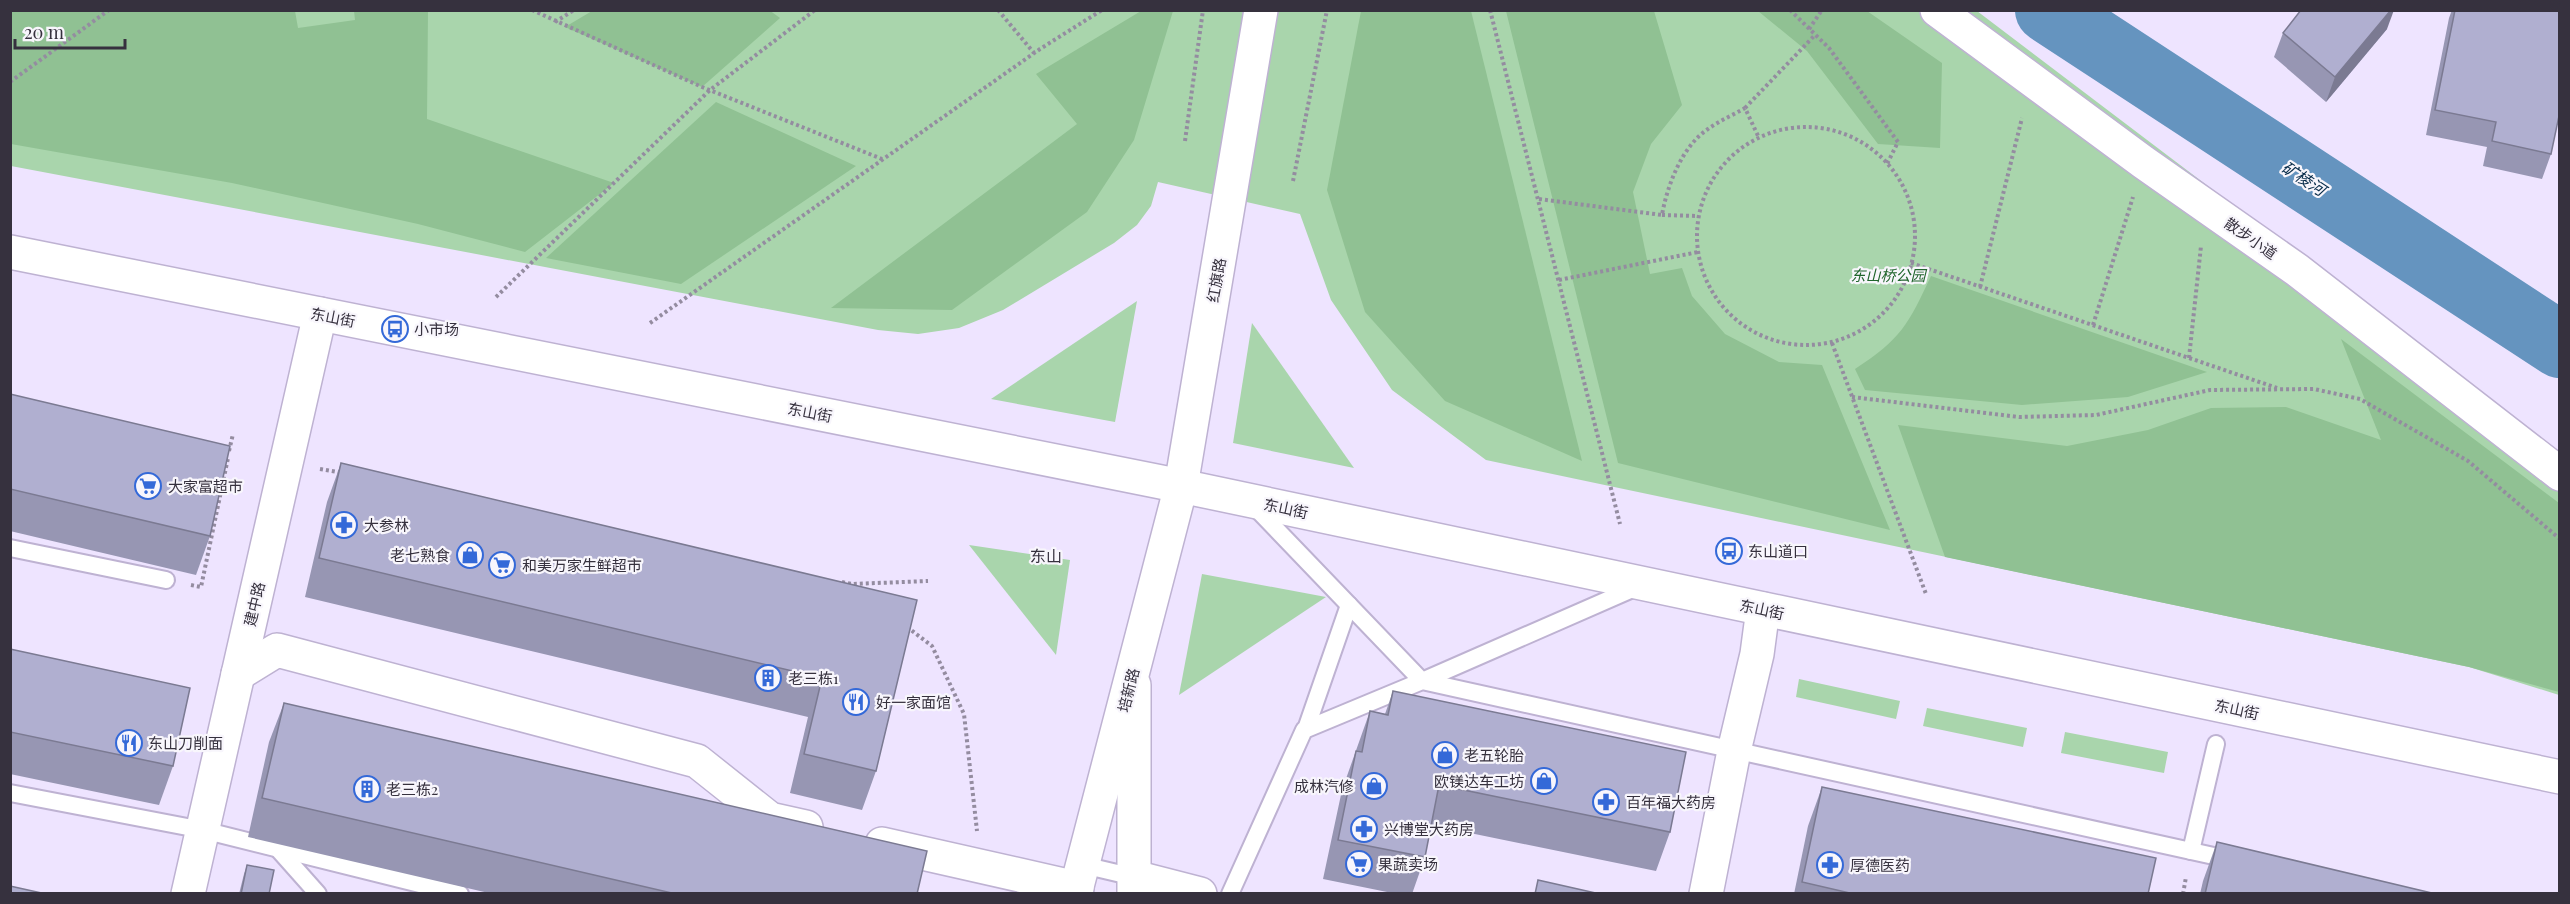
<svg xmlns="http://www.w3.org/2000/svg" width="2570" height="904" viewBox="0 0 2570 904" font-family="'Playfair Display','Noto Sans SC',serif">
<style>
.green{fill:#a9d5ac}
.forest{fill:#90c193}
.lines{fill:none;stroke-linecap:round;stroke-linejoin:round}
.river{stroke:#6594bf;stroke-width:66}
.lane-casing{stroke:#beb2d2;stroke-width:20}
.street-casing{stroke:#beb2d2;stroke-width:36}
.secondary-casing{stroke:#beb2d2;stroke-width:36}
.path{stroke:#948ca0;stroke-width:4;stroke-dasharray:3 3;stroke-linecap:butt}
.lane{stroke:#fff;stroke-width:16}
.street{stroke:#fff;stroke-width:33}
.secondary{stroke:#fff;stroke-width:33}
.wall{fill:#9796b3}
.shaded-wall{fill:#7b7a92}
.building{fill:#b0afd0;stroke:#7b7a92;stroke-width:1.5}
.labels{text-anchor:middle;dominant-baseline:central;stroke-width:4.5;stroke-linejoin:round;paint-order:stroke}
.street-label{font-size:15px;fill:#36313e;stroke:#f8f6fc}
.park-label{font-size:15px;font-style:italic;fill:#20652c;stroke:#f8f6fc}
.poi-label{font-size:15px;fill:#36313e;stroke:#f8f6fc;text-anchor:start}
.water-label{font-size:16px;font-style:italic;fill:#062b49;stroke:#f8f6fc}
.neighbourhood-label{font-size:16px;fill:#36313e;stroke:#f8f6fc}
</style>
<rect width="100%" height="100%" fill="#eee4ff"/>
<g class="green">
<path d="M10,11H1977L2559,452V695L2469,667L1486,460L1392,390L1331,300L1300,214L1158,182L1151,206L1137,225L1114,243L1003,310L959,328L918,334L878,330L11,166Z"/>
<path d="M1137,301L1115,422L991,399Z"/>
<path d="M1252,323L1354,468L1233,443Z"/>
<path d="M969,545L1070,560L1056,655Z"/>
<path d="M1202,574L1326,597L1179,695Z"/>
<path d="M1799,679L1900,701L1896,719L1796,697Z"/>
<path d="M1927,708L2027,728L2023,747L1923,726Z"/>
<path d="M2065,732L2168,752L2164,773L2061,753Z"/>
</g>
<g class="forest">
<path d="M10,11H295L298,28L355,20L354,11H428L427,119L614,183L525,252L418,224L232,183L11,144Z"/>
<path d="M592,11L769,10L780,18L702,87L565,27Z"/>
<path d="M1141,11H1173L1134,140L1087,212L952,310L831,308L1077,124L1036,74Z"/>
<path d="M1361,11H1471L1582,461L1445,401L1365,312L1327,190Z"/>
<path d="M1506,11H1654L1682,105L1651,144L1633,192L1650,274L1682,268L1692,296L1725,334L1779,362L1822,365L1890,530L1618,463Z"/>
<path d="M1758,11H1867L1942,63L1940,148L1878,144L1807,51Z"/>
<path d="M716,102L856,166L681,284L546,258Z"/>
<path d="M1931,276L2207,372L2128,397L2022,405L1865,390L1855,369C1901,339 1908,325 1931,276Z"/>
<path d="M2341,339L2559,503V692L2469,667L1945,557L1898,425L2067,446L2148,430L2211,408L2286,407L2381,440Z"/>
</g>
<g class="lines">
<path class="river" d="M2048,10L2560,345"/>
<defs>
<g id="lane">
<path d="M1253,505L1422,681L1637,587"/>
<path d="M10,548L166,580"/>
<path d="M1306,729L1349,605"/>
<path d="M2216,744L2191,851L2232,860"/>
<path d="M10,793L203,830L460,894"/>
<path d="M278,849L318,894"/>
<path d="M1083,865L1134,877"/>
<path d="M1230,894L1304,730L1422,681L2191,851"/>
</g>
<g id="street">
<path d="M1937,10L2143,162L2297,270L2560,474"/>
<path d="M238,674L277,650L697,761L770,819L806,827"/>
<path d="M882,844L1077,888"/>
<path d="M1134,877L1200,894"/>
<path d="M188,894L320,314"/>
<path d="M1134,894V685"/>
<path d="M1706,894L1734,751L1757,654L1763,609"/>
</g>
<g id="secondary">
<path d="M10,252L1181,486L2560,777"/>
<path d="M1075,894L1181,486L1261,10"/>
</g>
</defs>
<use href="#lane" class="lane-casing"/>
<use href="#street" class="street-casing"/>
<use href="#secondary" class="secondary-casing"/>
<g class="path">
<path d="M532,10L702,87L882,159"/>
<path d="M998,10L1034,53"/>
<path d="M1490,10L1620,524"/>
<path d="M1790,10L1829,48L1898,142L1887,164"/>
<path d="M555,22L574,10"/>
<path d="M1809,29L1822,10"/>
<path d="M10,82L109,10"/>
<path d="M1745,108L1815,35"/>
<circle cx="1806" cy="236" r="109"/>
<path d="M1185,141L1203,10"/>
<path d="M1293,181L1327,10"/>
<path d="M1539,199L1662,215C1667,186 1682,146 1708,129C1719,121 1733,115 1745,108L1759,138"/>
<path d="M1662,215L1698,216"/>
<path d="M1911,263L2277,388"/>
<path d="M1559,280L1698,252"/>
<path d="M1980,287L2022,118"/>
<path d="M496,297L710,90L815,10"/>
<path d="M650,323L1040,49L1102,10"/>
<path d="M2093,325L2133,197"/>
<path d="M1832,343L1926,594"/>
<path d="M2189,358L2201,246"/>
<path d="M1852,397L2019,417L2096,415L2210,390L2314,389L2360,399L2468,461L2560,539"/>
<path d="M229,451L233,434"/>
<path d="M320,469L343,473"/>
<path d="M842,582L852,584L928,581"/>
<path d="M191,585L201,587L228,458"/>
<path d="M907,627L932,646L964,714L977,831"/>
<path d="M2183,894L2186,877"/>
</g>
<use href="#lane" class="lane"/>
<use href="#street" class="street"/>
<use href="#secondary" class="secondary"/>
</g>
<g class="wall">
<path d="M2452,10H2559L2551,154L2542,179L2483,166L2487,147L2426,135L2449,18Z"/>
<path d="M2387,29L2326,102L2274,57L2283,33Z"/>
<path d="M10,394L210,536L196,575L10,531Z"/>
<path d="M341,463L917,600L876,771L862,810L790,793L808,717L305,597L327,502Z"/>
<path d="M10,649L173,766L159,805L10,774Z"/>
<path d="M1393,691L1670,832L1656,871L1431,825L1425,857L1412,894H1397L1323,879L1342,790L1370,711L1385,714Z"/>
<path d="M284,703L917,894H493L248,837L269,742Z"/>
<path d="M1822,787L2148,894H1794L1808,826Z"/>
<path d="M2217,842L2436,894H2200L2203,881Z"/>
<path d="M247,865L269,894H239L244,874Z"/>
</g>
<path class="shaded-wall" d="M2391,10H2394L2387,29L2326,102L2335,77Z"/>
<g class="building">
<path d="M2301,10H2391L2335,77L2283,33Z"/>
<path d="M2455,10H2559V116L2551,154L2492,141L2496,122L2435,110Z"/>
<path d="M10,394L230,446L210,536L10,489Z"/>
<path d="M341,463L917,600L876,771L804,754L822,678L319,558Z"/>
<path d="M10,649L190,688L173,766L10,732Z"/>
<path d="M1393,691L1686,752L1670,832L1439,785L1425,857L1338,840L1356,751L1362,752L1370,711L1388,715Z"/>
<path d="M284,703L927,851L917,894H676L262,798Z"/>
<path d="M1822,787L2156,858L2148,894H1854L1802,882Z"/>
<path d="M2217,842L2436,894H2205Z"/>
<path d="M247,865L274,870L269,894H241Z"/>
<path d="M1538,880L1600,894H1535Z"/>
<path d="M10,886L46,894H10Z"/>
</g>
<defs>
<symbol id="bus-ring" viewBox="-11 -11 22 22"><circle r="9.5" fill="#f8f6fc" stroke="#3469d8" stroke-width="1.5"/><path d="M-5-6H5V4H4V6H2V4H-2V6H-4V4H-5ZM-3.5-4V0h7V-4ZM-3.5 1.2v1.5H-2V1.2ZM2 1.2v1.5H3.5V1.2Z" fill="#3469d8"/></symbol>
<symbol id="supermarket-ring" viewBox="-11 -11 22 22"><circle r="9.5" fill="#f8f6fc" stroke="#3469d8" stroke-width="1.5"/><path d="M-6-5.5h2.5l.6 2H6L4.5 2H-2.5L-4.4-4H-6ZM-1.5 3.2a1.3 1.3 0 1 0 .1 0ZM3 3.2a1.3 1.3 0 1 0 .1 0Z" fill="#3469d8"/></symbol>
<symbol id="pharmacy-ring" viewBox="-11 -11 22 22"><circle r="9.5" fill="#f8f6fc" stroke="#3469d8" stroke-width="1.5"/><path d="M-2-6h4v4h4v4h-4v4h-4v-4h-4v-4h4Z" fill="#3469d8"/></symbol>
<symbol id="shop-ring" viewBox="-11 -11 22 22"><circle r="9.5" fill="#f8f6fc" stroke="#3469d8" stroke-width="1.5"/><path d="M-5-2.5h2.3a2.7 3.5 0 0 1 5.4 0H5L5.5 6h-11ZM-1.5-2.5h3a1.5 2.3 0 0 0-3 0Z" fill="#3469d8"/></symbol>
<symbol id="building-ring" viewBox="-11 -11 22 22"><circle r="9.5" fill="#f8f6fc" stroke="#3469d8" stroke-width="1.5"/><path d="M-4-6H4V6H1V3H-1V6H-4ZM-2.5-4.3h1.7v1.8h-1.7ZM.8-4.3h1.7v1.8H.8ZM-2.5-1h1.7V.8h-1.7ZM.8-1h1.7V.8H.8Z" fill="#3469d8"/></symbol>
<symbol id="restaurant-ring" viewBox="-11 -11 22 22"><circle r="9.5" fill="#f8f6fc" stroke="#3469d8" stroke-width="1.5"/><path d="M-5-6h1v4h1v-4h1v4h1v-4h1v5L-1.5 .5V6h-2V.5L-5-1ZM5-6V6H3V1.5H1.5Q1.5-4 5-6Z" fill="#3469d8"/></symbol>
</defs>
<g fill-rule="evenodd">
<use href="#bus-ring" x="380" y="314" width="30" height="30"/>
<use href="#supermarket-ring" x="133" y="471" width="30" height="30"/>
<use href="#pharmacy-ring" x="329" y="510" width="30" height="30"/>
<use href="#bus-ring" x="1714" y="536" width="30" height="30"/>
<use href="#shop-ring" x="455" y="540" width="30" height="30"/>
<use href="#supermarket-ring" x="487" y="550" width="30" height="30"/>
<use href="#building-ring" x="753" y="663" width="30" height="30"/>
<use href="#restaurant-ring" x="841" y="687" width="30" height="30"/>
<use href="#restaurant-ring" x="114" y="728" width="30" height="30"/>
<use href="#shop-ring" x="1430" y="740" width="30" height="30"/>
<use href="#shop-ring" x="1529" y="766" width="30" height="30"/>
<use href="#shop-ring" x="1359" y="771" width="30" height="30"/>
<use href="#building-ring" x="352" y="774" width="30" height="30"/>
<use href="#pharmacy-ring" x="1591" y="787" width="30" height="30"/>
<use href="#pharmacy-ring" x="1349" y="814" width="30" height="30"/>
<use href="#supermarket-ring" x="1344" y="849" width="30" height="30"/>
<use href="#pharmacy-ring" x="1815" y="850" width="30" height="30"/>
</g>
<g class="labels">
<g class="street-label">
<text transform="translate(2251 238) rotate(35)">散步小道</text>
<text transform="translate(1216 280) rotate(-80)">红旗路</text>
<text transform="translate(333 317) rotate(11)">东山街</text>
<text transform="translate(810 412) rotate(11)">东山街</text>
<text transform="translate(1286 508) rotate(12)">东山街</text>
<text transform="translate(254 604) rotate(-77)">建中路</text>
<text transform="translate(1762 609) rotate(12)">东山街</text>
<text transform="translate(1128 690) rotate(-76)">培新路</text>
<text transform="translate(2237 709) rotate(12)">东山街</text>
</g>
<g class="park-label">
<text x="1888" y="275">东山桥公园</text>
</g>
<g class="poi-label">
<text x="414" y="329">小市场</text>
<text x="168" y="486">大家富超市</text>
<text x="364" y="525">大参林</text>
<text x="1748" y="551">东山道口</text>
<text x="450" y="555" text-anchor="end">老七熟食</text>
<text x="522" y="565">和美万家生鲜超市</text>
<text x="788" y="678">老三栋1</text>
<text x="876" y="702">好一家面馆</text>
<text x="148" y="743">东山刀削面</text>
<text x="1464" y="755">老五轮胎</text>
<text x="1524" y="781" text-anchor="end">欧镁达车工坊</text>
<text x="1354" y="786" text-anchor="end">成林汽修</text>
<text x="386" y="789">老三栋2</text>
<text x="1626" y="802">百年福大药房</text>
<text x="1384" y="829">兴博堂大药房</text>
<text x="1378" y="864">果蔬卖场</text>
<text x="1850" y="865">厚德医药</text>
</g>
<g class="water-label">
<text transform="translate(2304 178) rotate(33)">矿棱河</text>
</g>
<g class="neighbourhood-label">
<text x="1046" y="555">东山</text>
</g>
</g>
<rect width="2570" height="904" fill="none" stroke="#36313e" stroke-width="24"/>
<path d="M15 39v9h110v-9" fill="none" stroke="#36313e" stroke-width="3"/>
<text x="24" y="39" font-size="18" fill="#36313e" stroke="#f8f6fc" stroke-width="4.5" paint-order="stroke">20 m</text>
</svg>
